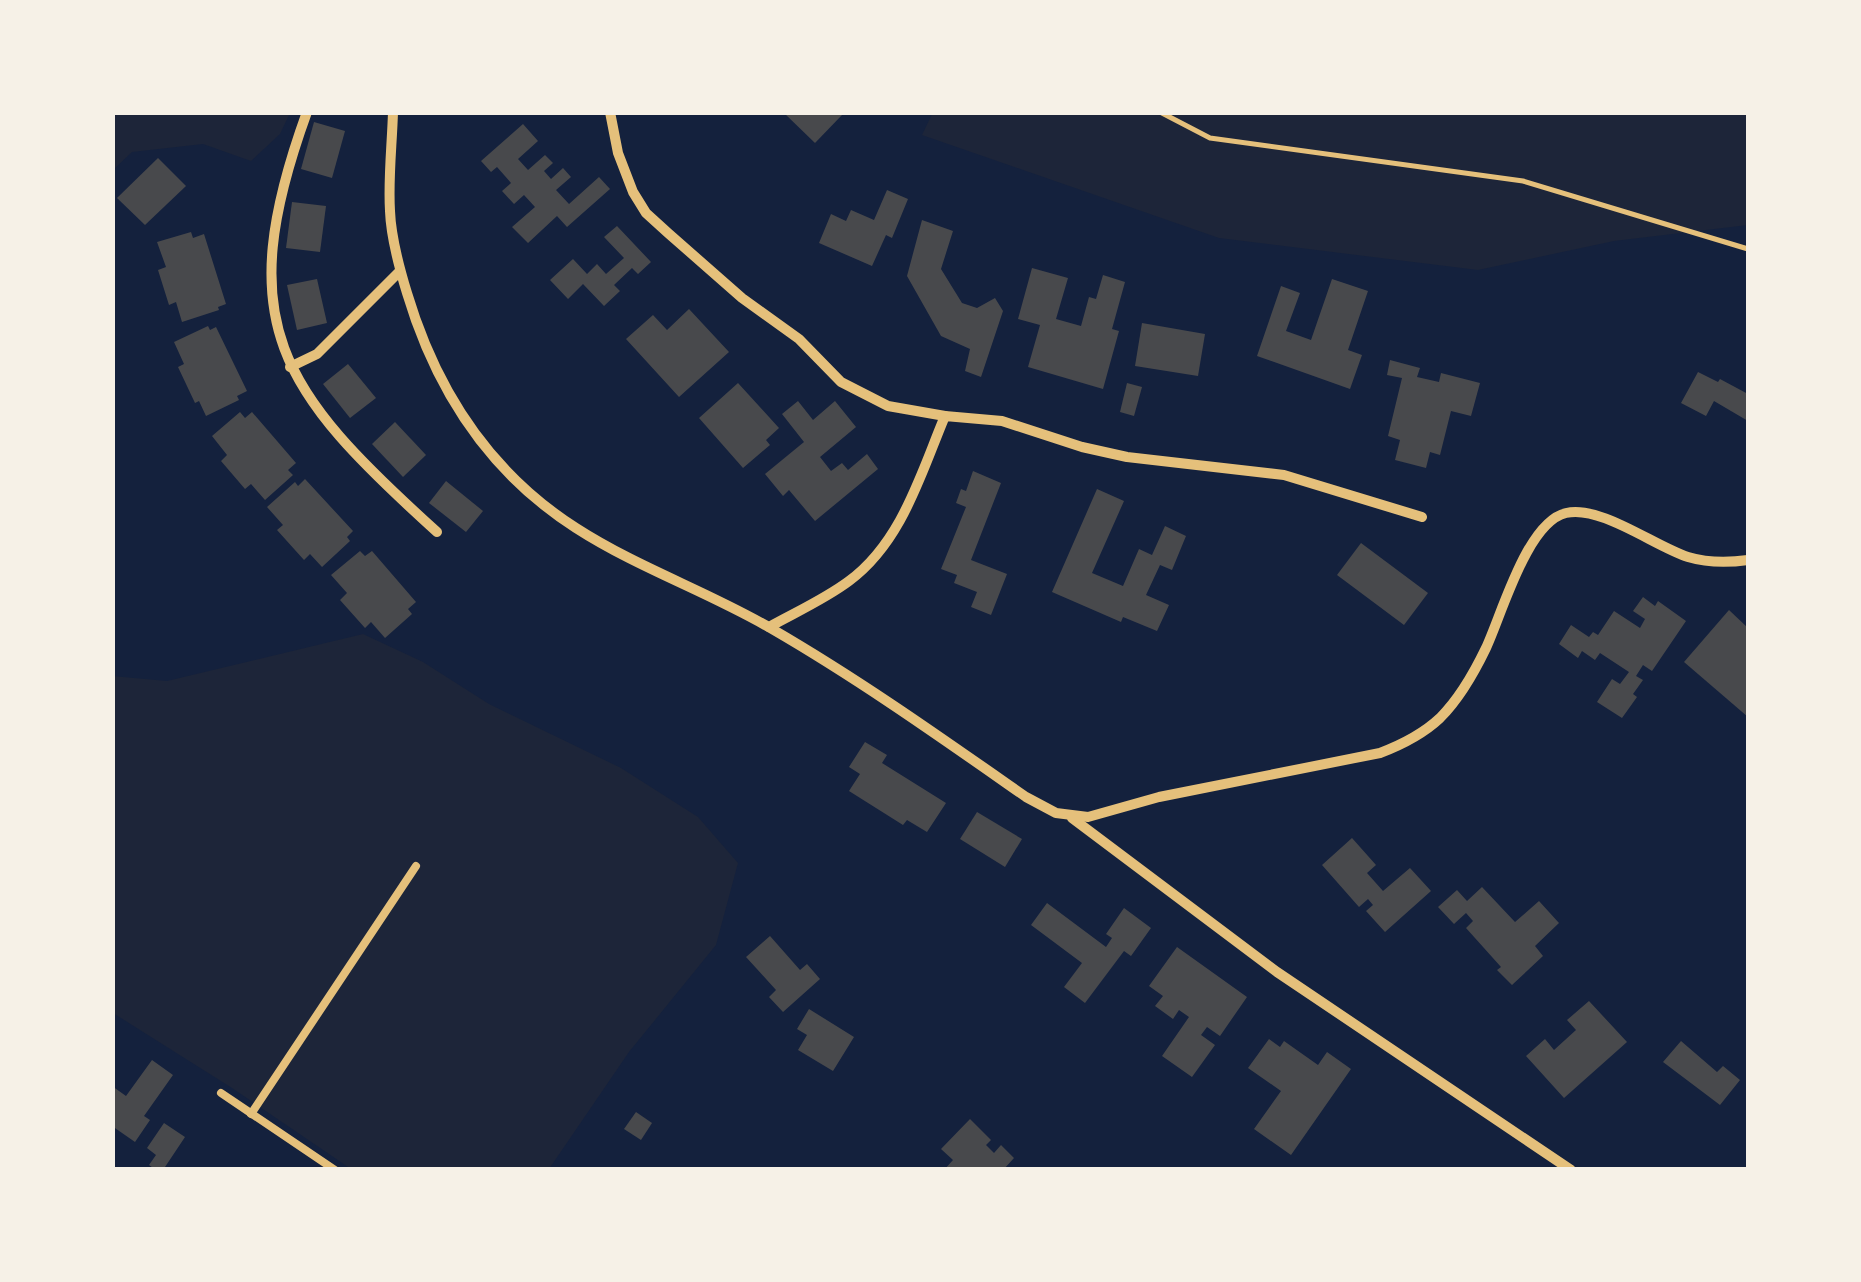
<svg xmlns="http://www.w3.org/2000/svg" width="1861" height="1282" viewBox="0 0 1861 1282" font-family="'Asap Condensed',sans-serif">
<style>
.green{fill:#1d2539}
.building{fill:#48494c}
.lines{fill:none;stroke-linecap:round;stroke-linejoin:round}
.path{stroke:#e5c07b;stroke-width:5}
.service{stroke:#e5c07b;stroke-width:8}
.minor{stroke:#e5c07b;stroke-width:10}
</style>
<rect width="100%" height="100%" fill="#14213d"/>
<g class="green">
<path d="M113,112H290V113L280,134L251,161L203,144L132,152L113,170Z"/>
<path d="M933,112L1748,113V225L1614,241L1478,270L1219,238L922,135Z"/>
<path d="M363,634L423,662L489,704L621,768L698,817L738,863L716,945L629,1052L549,1169H351L232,1088L113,1013L112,676L167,681Z"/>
</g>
<g class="building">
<path d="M783,112H840L842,115L815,143Z"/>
<path d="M314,122L345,131L332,178L301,169Z"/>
<path d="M523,124L538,141L518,159L528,170L545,155L553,163L544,171L551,179L563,168L571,177L556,190L569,204L599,177L610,189L567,227L557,216L528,243L512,227L535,207L524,195L514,204L502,191L511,183L497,167L491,172L481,161Z"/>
<path d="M158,158L186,186L145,225L117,198Z"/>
<path d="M887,190L908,199L892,238L886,235L872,266L819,243L831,214L846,221L851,210L874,220Z"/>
<path d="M292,202L326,206L320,252L286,248Z"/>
<path d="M922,220L953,231L941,269L962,303L977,308L995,298L1003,311L981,377L965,371L970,349L941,336L907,276Z"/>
<path d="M617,226L651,262L638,274L632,268L614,285L620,291L604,306L583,284L568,299L550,280L573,259L587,274L597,264L606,274L624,258L604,237Z"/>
<path d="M191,232L193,238L204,234L226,304L218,307L219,310L182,322L176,302L169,305L158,270L166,267L157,242Z"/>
<path d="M1032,268L1068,278L1056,319L1081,326L1089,297L1096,299L1103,275L1125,282L1112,329L1119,331L1103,389L1028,367L1040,325L1018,319Z"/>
<path d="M317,279L327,323L297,330L287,285Z"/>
<path d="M1332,279L1368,291L1348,350L1362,355L1350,389L1257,356L1281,286L1300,293L1286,331L1311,340Z"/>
<path d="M689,309L729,352L679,397L626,339L653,315L667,330Z"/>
<path d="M1142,323L1205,334L1198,376L1135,366Z"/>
<path d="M208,326L210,330L216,327L247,391L237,396L239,400L206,416L199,401L195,403L178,367L184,364L174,342Z"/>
<path d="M1390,360L1420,368L1417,377L1439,382L1441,373L1480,383L1471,416L1451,411L1440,455L1430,452L1426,468L1395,460L1400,440L1388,436L1402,378L1387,375Z"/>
<path d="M348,364L376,398L350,418L323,384Z"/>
<path d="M1698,372L1718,382L1720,379L1748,394V421L1714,401L1706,416L1681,403Z"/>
<path d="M738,383L779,428L766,440L770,445L743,468L699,418Z"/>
<path d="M1127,383L1142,387L1134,416L1120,412Z"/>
<path d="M798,401L813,420L835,401L856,427L820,457L831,471L842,463L848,470L867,454L878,469L815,521L789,490L783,496L765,474L804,442L782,414Z"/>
<path d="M240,412L245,418L252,412L296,463L288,470L293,475L265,500L251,484L245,489L221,461L227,455L212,436Z"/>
<path d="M395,422L426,455L403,477L372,444Z"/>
<path d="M973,471L1001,483L971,560L1007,574L991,615L971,607L977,592L954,583L957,575L941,569L966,507L956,503L961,489L966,491Z"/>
<path d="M305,479L353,531L347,537L350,541L322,567L310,554L304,560L277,530L283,525L267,507L295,482L298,486Z"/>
<path d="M446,481L483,511L466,532L429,503Z"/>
<path d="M1097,489L1124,501L1092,573L1123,586L1139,549L1152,555L1165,526L1186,536L1172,570L1160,565L1146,595L1169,605L1157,631L1123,617L1121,622L1052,592Z"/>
<path d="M1361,543L1428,593L1404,625L1337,575Z"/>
<path d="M360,551L365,556L372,551L416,602L408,609L412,614L385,638L371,622L365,628L340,600L347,593L331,575Z"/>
<path d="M1643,597L1655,606L1658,601L1686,621L1652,671L1643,665L1636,676L1643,680L1633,694L1637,697L1622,718L1597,702L1612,679L1620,684L1629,672L1600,653L1595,660L1582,651L1578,658L1559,644L1571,625L1589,637L1593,632L1598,635L1614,611L1640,628L1645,619L1633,611Z"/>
<path d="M1729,610L1748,628V717L1684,662Z"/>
<path d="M865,742L887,755L882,763L946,803L927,832L907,820L903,825L849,791L860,774L849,767Z"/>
<path d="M977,812L1022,839L1005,867L960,839Z"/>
<path d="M1352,838L1376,865L1367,873L1383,891L1410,868L1431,891L1385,932L1366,911L1373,905L1368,899L1359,907L1322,865Z"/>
<path d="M1482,887L1515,922L1539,901L1559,923L1535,946L1543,956L1512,985L1497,970L1501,967L1466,928L1473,921L1466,913L1454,924L1438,907L1457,890L1467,901Z"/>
<path d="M1047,903L1106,947L1112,938L1106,934L1124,908L1151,928L1131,956L1124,951L1085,1003L1064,987L1082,963L1031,925Z"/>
<path d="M770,936L800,970L807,964L820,979L783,1012L769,997L776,990L746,957Z"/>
<path d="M1177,947L1247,997L1220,1036L1207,1027L1201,1035L1215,1045L1192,1077L1162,1056L1189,1017L1179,1010L1173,1019L1155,1006L1163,996L1149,986Z"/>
<path d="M1589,1001L1627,1042L1564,1098L1526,1056L1545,1039L1554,1050L1576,1030L1567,1020Z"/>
<path d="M809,1009L854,1037L833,1071L798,1050L807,1035L797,1029Z"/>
<path d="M1269,1039L1280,1047L1284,1041L1318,1065L1327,1052L1351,1069L1291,1155L1254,1129L1281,1091L1248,1068Z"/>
<path d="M1681,1041L1717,1072L1723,1066L1740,1080L1720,1105L1663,1062Z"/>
<path d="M152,1060L173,1075L144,1116L150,1120L135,1142L112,1126V1086L126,1096Z"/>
<path d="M636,1112L652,1123L641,1140L624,1129Z"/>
<path d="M970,1119L991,1140L986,1145L994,1153L1001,1145L1014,1158L1003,1170H944L953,1160L941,1149Z"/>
<path d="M164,1123L185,1137L163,1170H156L149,1165L156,1155L147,1148Z"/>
</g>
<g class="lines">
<path class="path" d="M1160,112L1210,138L1523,181L1748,249"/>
<g class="service">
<path d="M221,1093L335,1170"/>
<path d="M251,1114L416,866"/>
</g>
<g class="minor">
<path d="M307,112C230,324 280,390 437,532"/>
<path d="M393,112C392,145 388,179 390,211C391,238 399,267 407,293C436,390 490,473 576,528C638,568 709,592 772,629C860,680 943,739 1026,797L1056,813L1088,817L1159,797L1380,753C1401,745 1423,734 1440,718C1459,699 1474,673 1486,648C1502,614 1527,522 1566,513C1601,505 1654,546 1688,557C1708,563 1727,563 1748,560"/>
<path d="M610,112L618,153L633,192L646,213L668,233L742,298L799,339L841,382L888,406L945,416"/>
<path d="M290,367L317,354L400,271"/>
<path d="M769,627C796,612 825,599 849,581C902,542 921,473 945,416L1002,421L1082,447L1127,457L1284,475L1422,517"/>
<path d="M1072,818L1277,972L1571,1170"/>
</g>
</g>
<rect width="1861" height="1282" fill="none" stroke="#f6f1e7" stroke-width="230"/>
</svg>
